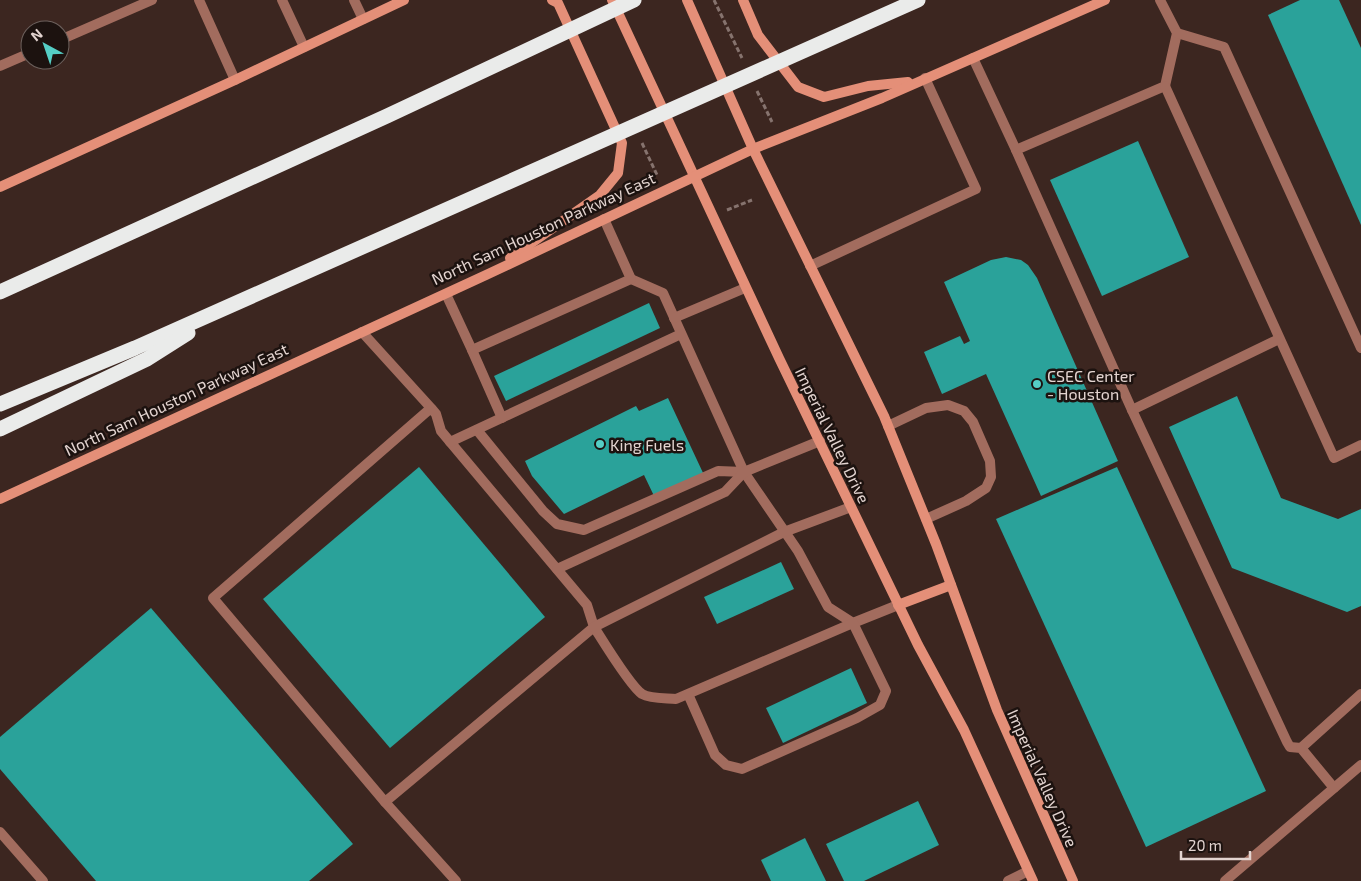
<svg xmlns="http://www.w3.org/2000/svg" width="1361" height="881" viewBox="0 0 1361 881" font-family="'Exo 2',sans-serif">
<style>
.building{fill:#2aa29a}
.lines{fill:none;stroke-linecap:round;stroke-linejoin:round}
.path{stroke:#86736e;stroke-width:3;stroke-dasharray:5 2.5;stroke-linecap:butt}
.service{stroke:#a26c5e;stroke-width:10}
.secondary{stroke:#e48f78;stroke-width:10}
.motorway{stroke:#eaebea;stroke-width:15}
.poi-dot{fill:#55cec5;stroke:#1c120f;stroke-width:2}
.labels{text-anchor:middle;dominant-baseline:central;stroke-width:5;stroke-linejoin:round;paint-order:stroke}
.street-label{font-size:16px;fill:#e3d4d0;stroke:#1c120f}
.poi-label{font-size:16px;fill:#e3d4d0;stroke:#1c120f;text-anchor:start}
</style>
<rect width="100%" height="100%" fill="#3c2620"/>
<g class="building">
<path d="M1300,0H1339L1361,48V225L1268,15Z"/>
<path d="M1138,141L1189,257L1102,296L1050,180Z"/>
<path d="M1006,257L1021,260L1028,265L1037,278L1118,461L1041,496L986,374L942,394L924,352L960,336L964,344L970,341L944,282L991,260Z"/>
<path d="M649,303L660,328L506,401L494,376Z"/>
<path d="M1237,396L1281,498L1338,519L1361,509V606L1347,612L1232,568L1169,427Z"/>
<path d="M668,398L704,475L655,498L644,475L564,514L532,476L525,461L636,406L639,411Z"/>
<path d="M419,467L545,617L390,748L263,599Z"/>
<path d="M1117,467L1266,791L1146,847L996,519Z"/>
<path d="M781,562L794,589L717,624L704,597Z"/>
<path d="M151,608L353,844L309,881H96L0,769V737Z"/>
<path d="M851,668L867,703L783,743L766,708Z"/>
<path d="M918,801L939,845L864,881H844L826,844Z"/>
<path d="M805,838L826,881H771L761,860Z"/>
</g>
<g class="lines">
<g class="path">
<path d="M714,0L742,58"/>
<path d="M757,91L772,122"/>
<path d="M642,143L657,175"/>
<path d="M727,210L752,200"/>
</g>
<g class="service">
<path d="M199,0L235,80"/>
<path d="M282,0L304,47"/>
<path d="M354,0L363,19"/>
<path d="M1160,0L1177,33L1165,86L1016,150L1132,410L1287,742L1290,747L1301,748L1334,788"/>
<path d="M1177,33L1224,47L1361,348"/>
<path d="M60,40L152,0"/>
<path d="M973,58L1016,150"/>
<path d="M0,66L30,53"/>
<path d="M1165,86L1334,458L1361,445"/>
<path d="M810,266L976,189L925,78"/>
<path d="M631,279L663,293L744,472L798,551L828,607L853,623L898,605"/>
<path d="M446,294L472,350L631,279L604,219"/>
<path d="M674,318L745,288"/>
<path d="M362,332L431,408L436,414L441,431L587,605L594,627L385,802L213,598L431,408"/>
<path d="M472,350L502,418"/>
<path d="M1132,410L1279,339"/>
<path d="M888,426L926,408L948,405L964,411L973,422L990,461L991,477L986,488L966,501L926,519"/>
<path d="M477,430L543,511L557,524L584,530L718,471L744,472"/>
<path d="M450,442L681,334"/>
<path d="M557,569L725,492L744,472L820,441"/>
<path d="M688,694L715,755L726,765L742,769L857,718L880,705L886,691L853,623L676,699C666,698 651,699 642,694C630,686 603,641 594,627L784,532L851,507"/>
<path d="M1301,748L1361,694"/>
<path d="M385,802L456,881"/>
<path d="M0,832L43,881"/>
<path d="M1008,881L1028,871"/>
<path d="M1225,881L1361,765"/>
</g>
<g class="secondary">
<path d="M612,0L779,358L918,645L964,730L1033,881"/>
<path d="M687,0L753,149L884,416L936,544L997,710L1073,881"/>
<path d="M743,0L758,35L798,87L824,97L868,86L908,82"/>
<path d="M0,187L235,80L404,0"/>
<path d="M510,258L600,195L618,173L622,143L558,3L552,0"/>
<path d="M0,499L486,275L753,149L882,98L1105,0"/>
<path d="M898,605L951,585"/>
</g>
<g class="motorway">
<path d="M0,292L387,116L634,0"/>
<path d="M0,404L135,348L918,0"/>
<path d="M0,429L147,359L188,333"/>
</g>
</g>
<g class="poi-dot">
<circle cx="1037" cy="384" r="5"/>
<circle cx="600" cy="444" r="5"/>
</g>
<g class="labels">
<g class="street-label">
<text transform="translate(543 228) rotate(-25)">North Sam Houston Parkway East</text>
<text transform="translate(176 399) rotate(-25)">North Sam Houston Parkway East</text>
<text transform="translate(833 435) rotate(64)">Imperial Valley Drive</text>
<text transform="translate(1043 778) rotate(66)">Imperial Valley Drive</text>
</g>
<g class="poi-label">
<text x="1047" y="375">CSEC Center<tspan x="1047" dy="18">- Houston</tspan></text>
<text x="610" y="444">King Fuels</text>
</g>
</g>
<g transform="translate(45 45) rotate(320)"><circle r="24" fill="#1c120f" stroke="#6c605c"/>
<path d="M0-4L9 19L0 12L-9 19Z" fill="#55cec5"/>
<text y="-8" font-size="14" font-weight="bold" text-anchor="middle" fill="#e3d4d0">N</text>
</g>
<path d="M1181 851v8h69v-8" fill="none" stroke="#e3d4d0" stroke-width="2.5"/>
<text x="1188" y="851" font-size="15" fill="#e3d4d0" stroke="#1c120f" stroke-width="4" paint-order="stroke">20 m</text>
</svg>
